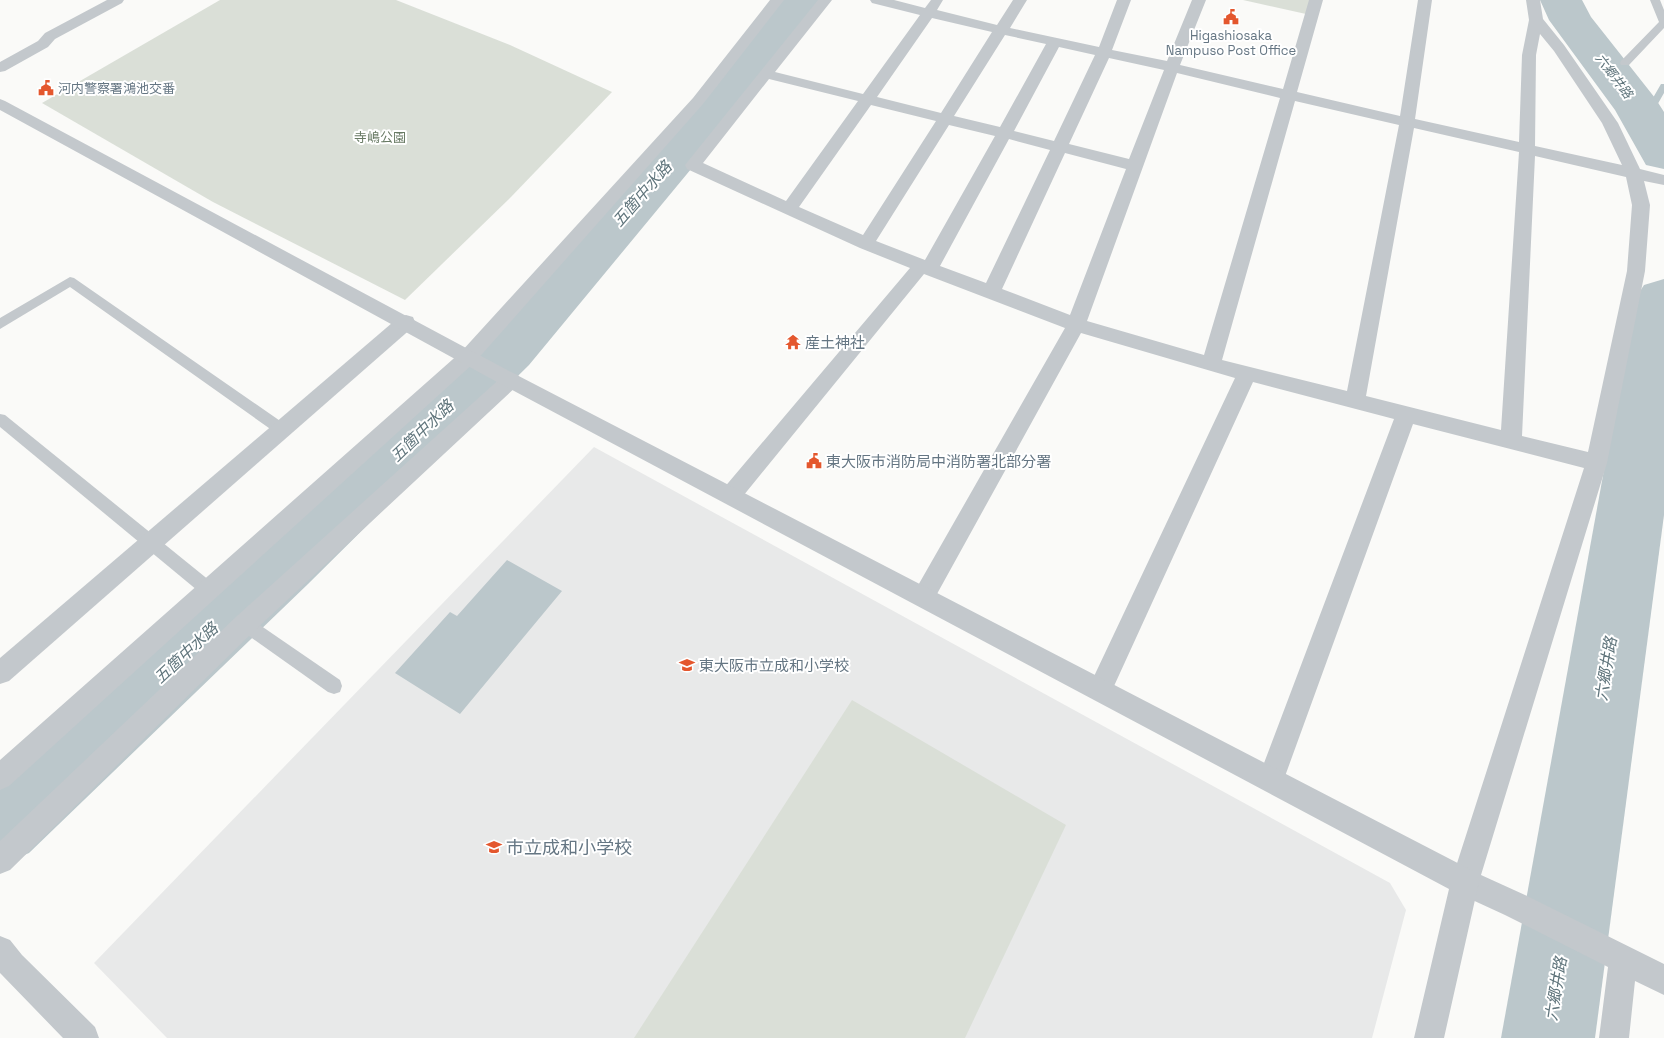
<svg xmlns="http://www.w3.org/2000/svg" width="1664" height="1038" viewBox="0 0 1664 1038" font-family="'Space Grotesk','Noto Sans JP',sans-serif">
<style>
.built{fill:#e8e9e9}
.green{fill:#dadfd7}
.water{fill:#bbc7cb}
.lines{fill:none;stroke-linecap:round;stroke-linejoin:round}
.stream{fill:#bbc7cb;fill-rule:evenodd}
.river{fill:#bbc7cb;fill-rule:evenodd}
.service{fill:#c3c8cc;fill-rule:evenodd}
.pedestrian{fill:#c3c8cc;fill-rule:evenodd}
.minor{fill:#c3c8cc;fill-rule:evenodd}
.tertiary{fill:#c3c8cc;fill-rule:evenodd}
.labels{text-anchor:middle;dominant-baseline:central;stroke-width:4;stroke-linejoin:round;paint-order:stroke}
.far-poi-label{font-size:13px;fill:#657683;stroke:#fff}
.far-water-label{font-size:13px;font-style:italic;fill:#60757c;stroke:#fff}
.far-park-label{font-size:13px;fill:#687a64;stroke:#fff}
.poi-label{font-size:15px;fill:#657683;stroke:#fff;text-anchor:start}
.water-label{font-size:16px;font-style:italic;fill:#60757c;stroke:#fff}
.near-poi-label{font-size:18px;fill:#657683;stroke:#fff;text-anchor:start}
</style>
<rect width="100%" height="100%" fill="#fafaf8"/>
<path class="built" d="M594,447L1390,883L1406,910L1372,1038H167L94,963Z"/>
<g class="green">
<path d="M220,0H396L510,45L612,92L510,198L405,300L213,202L42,103Z"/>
<path d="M1243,0H1311L1306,14Z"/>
<path d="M852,700L1066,825L965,1038H634Z"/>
</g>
<path class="water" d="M507,560L562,591L460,714L395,673L450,612L457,616Z"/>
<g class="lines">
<path class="stream" d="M1661,84H1664V93L1656,107L1635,110V106L1650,103Z"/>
<g class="river">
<path d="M780,0H824L696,163L529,365L307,585L29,853L0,865V769L257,543L487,333L660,141Z"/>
<path d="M1540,0H1582L1591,17L1655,98L1664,112V169L1646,165L1615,110L1549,20Z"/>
<path d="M1664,279V515L1595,1038H1501L1635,299L1644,285Z"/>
</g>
<g class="service">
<path d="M1650,0H1660L1664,10V28L1629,65H1621L1620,63L1621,61L1659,22Z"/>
<path d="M70,277L74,278L286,425L288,429L286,433L281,435L276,433L70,287L0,329V318Z"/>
<path d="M0,414L5,415L215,585L217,590L215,595L209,597L203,595L0,427Z"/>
<path d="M245,617L251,619L340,680L342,686L340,692L334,694L328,692L239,629L237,624L239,619Z"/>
</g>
<path class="pedestrian" d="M107,0H124L122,3L55,39L48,47L5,71L0,72V62L38,41L45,33Z"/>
<g class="minor">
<path d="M770,0H784L703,104L475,362L9,786L0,790V760L461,352L693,98Z"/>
<path d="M818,0H832L775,72L863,94L920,15L872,3L870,0H894L925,8L931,0H943L937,10L997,25L1013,0H1027L1010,28L1099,47L1117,0H1131L1112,50L1167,61L1192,0H1206L1180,65L1283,89L1309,0H1323L1297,92L1400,116L1418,0H1432L1415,119L1519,142L1522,55L1529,20L1526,0H1540L1543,19L1564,45L1618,123L1640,169L1664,175V185L1644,181L1650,205L1645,271L1607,463L1481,875L1525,895L1664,964V995L1635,981L1629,1038H1599L1608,967L1505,915L1455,892L1451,882L1584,468L1413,424L1284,779L1280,788L1271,792L1262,788L1258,779L1394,419L1253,382L1109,697L1100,701L1091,697L1088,689L1235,378L1081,333L932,603L924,606L916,603L912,596L916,589L1065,328L924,274L739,501L731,504L723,501L720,495L723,489L910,268L860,248L687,169L685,165ZM932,18L992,32L941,113L877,97ZM1540,34L1554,51L1602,123L1622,165L1535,146L1536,55ZM1005,35L1046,44L1000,127L954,116ZM1059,47L1095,55L1054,141L1014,131ZM1109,58L1164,70L1129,159L1069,144ZM1177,73L1280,98L1204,355L1087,321ZM769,79L858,101L786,201L703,163ZM1295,101L1399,125L1347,391L1222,360ZM871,105L936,121L863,235L799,207ZM949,125L995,136L925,260L876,241ZM1414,128L1519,152L1501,430L1366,396ZM1009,139L1050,150L986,283L940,266ZM1065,153L1126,169L1070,315L1002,289ZM1535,156L1626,177L1632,205L1627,271L1588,452L1522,436Z"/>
<path d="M406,315L413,317L415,322L413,327L9,681L0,684V658L399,317Z"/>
<path d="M511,373L518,375L521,380L518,385L253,632L10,870L0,874V841L237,616L504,375Z"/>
<path d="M0,936L10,940L22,955L95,1027L99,1038H63L2,975L0,973Z"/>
</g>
<path class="tertiary" d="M0,99L5,101L511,372L1475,872L1479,882L1444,1038H1414L1449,889L497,382L0,110Z"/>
</g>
<defs>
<symbol id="civic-bare" viewBox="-9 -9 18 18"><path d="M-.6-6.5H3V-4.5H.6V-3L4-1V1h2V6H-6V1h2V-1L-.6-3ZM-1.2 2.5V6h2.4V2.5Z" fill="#e4572e" stroke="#fff" stroke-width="2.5" paint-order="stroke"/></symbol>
<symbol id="temple-bare" viewBox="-9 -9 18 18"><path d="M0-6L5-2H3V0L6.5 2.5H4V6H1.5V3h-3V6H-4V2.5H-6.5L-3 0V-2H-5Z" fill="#e4572e" stroke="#fff" stroke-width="2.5" paint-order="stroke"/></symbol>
<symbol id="school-bare" viewBox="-9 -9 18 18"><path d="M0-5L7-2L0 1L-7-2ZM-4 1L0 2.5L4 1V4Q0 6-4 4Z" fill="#e4572e" stroke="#fff" stroke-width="2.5" paint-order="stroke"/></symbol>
</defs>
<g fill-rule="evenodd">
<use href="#civic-bare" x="1220" y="6" width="22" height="22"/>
<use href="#civic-bare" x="35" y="77" width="22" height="22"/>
<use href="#temple-bare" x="782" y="331" width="22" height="22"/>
<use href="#civic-bare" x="803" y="450" width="22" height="22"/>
<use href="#school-bare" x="676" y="654" width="22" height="22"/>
<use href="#school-bare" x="483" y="836" width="22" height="22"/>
</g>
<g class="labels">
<g class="far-poi-label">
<text x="1231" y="35">Higashiosaka<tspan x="1231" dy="15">Nampuso Post Office</tspan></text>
<text x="58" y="88" text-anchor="start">河内警察署鴻池交番</text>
</g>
<g class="far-water-label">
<text transform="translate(1614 76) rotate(53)">六郷井路</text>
</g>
<g class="far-park-label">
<text x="380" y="137">寺嶋公園</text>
</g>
<g class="poi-label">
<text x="805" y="342">産土神社</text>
<text x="826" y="461">東大阪市消防局中消防署北部分署</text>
<text x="699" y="665">東大阪市立成和小学校</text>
</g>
<g class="water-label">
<text transform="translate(642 194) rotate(-49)">五箇中水路</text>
<text transform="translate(422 431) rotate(-44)">五箇中水路</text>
<text transform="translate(186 653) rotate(-43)">五箇中水路</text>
<text transform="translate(1606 669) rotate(-81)">六郷井路</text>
<text transform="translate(1556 989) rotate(-81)">六郷井路</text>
</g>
<g class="near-poi-label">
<text x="506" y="847">市立成和小学校</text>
</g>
</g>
</svg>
